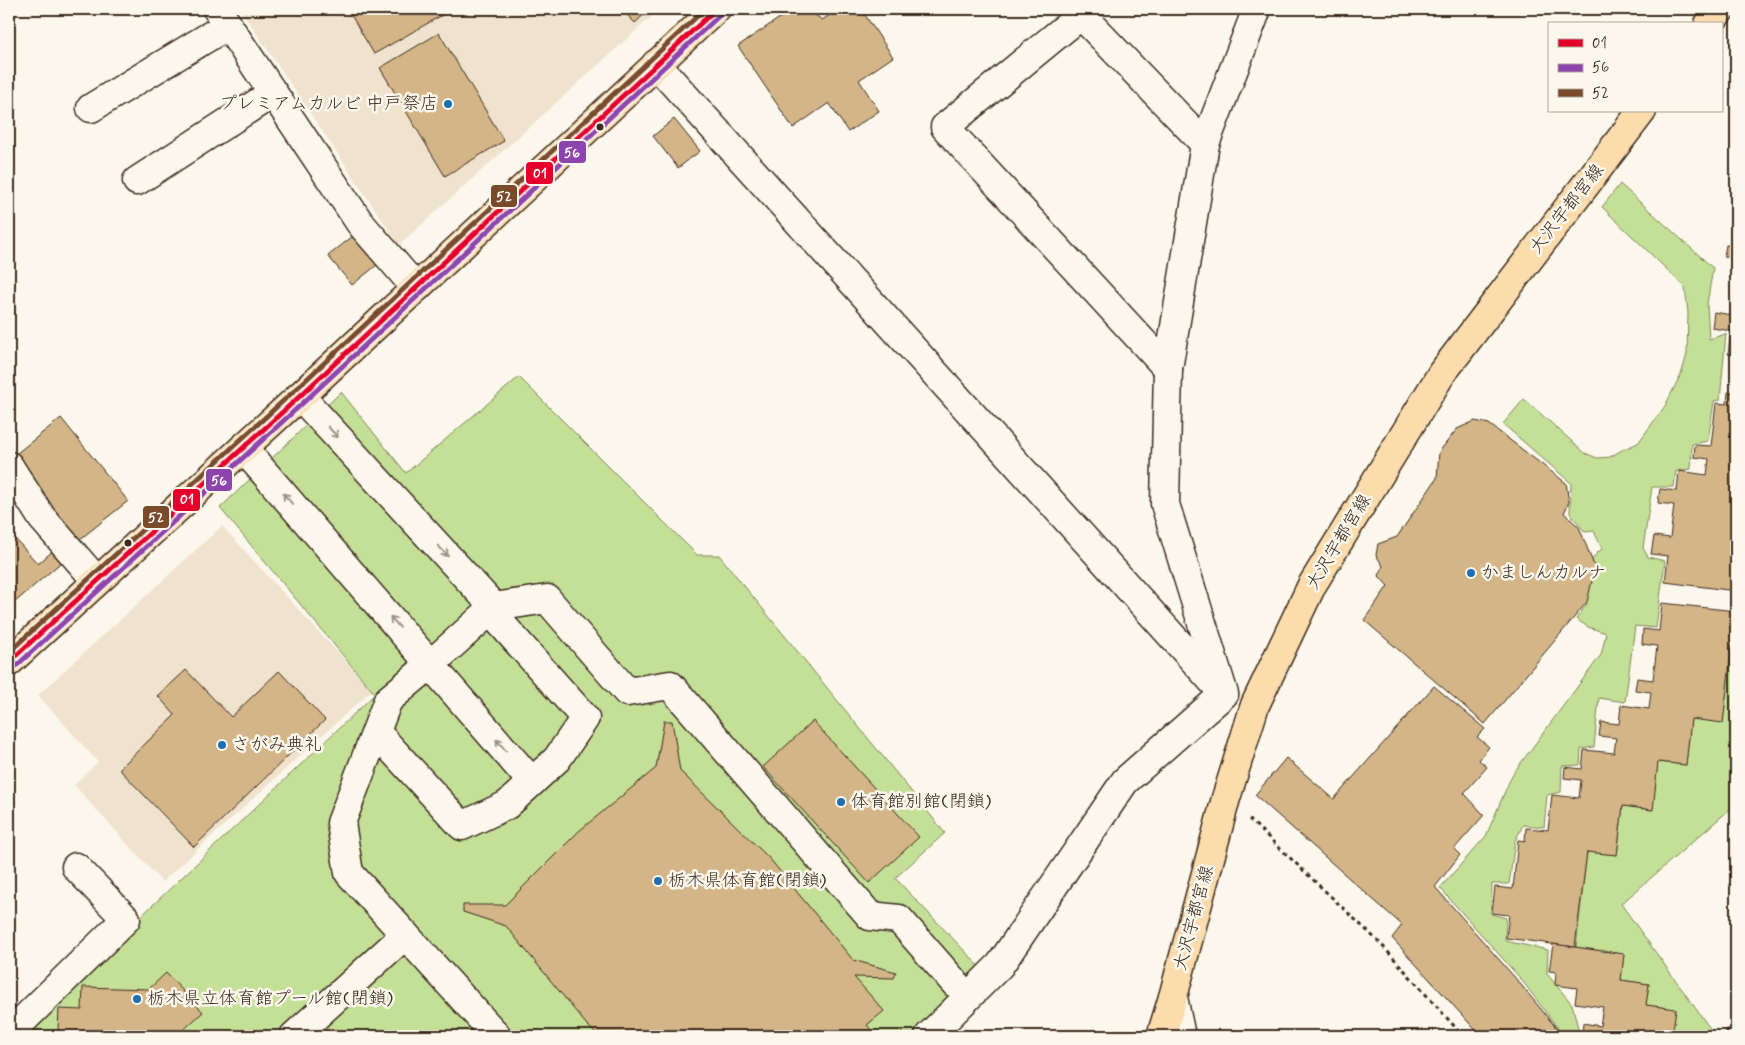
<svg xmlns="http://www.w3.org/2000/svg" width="1745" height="1045" viewBox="0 0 1745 1045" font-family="Mynerve,'Klee One',sans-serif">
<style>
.built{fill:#efe3ce}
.garden{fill:#c4e097;stroke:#80855a}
.building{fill:#d4b588;stroke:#3b2a1e}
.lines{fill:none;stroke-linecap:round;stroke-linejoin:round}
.minor-casing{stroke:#3b2a1e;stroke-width:31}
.major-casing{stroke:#3b2a1e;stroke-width:31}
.highway-casing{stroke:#3b2a1e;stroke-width:31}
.path{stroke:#3b2a1e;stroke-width:3;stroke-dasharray:4 4;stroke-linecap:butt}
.minor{stroke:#fbf7ec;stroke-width:28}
.major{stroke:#fcdcac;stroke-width:28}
.highway{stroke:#fcdcac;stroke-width:28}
.bus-1-casing{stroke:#fbf7ec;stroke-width:9}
.bus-2-casing{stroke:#fbf7ec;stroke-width:9}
.bus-3-casing{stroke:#fbf7ec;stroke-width:9}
.bus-1{stroke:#e4002b;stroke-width:5}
.bus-2{stroke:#8e44ad;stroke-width:5}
.bus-3{stroke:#7a4b2a;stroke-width:5}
.oneway{stroke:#9b9085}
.poi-dot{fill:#1f6fb2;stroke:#fbf7ec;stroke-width:2}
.bus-dot{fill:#3b2a1e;stroke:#fbf7ec;stroke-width:2}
.labels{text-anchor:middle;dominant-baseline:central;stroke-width:5;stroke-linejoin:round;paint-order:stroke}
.poi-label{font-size:18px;fill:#3b2a1e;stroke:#fbf7ec;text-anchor:start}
.street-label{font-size:18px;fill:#3b2a1e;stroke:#fbf7ec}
.line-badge{stroke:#fbf7ec;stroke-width:2}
.badge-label{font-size:14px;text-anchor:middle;font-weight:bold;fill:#fff}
</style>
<rect width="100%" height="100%" fill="#fbf7ec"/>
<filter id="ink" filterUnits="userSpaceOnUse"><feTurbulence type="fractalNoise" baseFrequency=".02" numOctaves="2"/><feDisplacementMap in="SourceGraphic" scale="10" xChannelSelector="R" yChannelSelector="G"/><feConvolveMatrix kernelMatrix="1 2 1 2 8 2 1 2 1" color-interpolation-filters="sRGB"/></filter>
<g filter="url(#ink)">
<g class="built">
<path d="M240,9H660L399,245Z"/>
<path d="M222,526L372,690L162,882L74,785L98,762L38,695Z"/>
</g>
<g class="garden">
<path d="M1620,184L1713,268L1707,304L1709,339L1726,334L1720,400L1714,401L1708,441L1692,444L1691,469L1676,471L1674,487H1652L1643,548L1648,557L1665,561L1656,628L1635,626L1625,702L1599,698L1594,747L1581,749L1580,765L1562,766L1561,792L1547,795L1544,827L1523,825L1515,841L1509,884H1492L1491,914L1506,918L1505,941L1548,950L1547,974L1572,1004L1580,1036H1564L1520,978L1440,888L1486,836L1512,775L1601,655L1606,633L1588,627L1576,619L1587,604L1582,593L1586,568L1597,553L1602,549L1594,531L1585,532L1570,513L1571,483L1503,424L1524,399L1585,453L1597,458L1610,457L1622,450L1638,443L1665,406L1682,372L1687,354L1688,313L1685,287L1602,207Z"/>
<path d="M519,377L697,555H719L945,833L895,878L979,966L911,1036H15L375,694L220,508L341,392L406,473Z"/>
<path d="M1736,608V804L1621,904L1714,1034L1711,1036H1672L1675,1009L1646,1005L1649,984L1621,980L1624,954L1576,947L1587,852L1617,855L1623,806L1652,810L1658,762L1686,765L1691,719L1723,722Z"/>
</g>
<g class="building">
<path d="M350,9H450L451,10L374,54L348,10Z"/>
<path d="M621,9H650L635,23Z"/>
<path d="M793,9L810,11L822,20L839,9H861L893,57L859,80L879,111L848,132L829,103L793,128L738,46Z"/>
<path d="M439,33L504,141L445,176L380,68Z"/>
<path d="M674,119L700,151L678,168L653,136Z"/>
<path d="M353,236L377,265L352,285L328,256Z"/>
<path d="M1726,245L1736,246V258L1724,256Z"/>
<path d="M1736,273V355L1728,354L1731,331L1712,328L1714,312L1731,315Z"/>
<path d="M1728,392L1736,393V591L1665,582L1668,556L1651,554L1654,536L1670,538L1674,505L1658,503L1660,489L1677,491L1679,471L1707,475L1709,459L1694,457L1695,445L1711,446L1716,403L1727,404Z"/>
<path d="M61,418L128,501L79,540L12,457Z"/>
<path d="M1475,421L1489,424L1566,483L1569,502L1564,513L1579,527L1595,568L1587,602L1485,724L1364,620L1388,586L1379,576L1383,566L1376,555L1378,544L1397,537L1437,478L1439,452L1457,429Z"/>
<path d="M9,532L38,564L56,548L65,559L14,603L9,597Z"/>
<path d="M1662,603L1736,611L1723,723L1691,719L1686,765L1658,762L1653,810L1623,806L1617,855L1587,852L1575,947L1506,938L1509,915L1492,913L1495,887L1513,889L1518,840L1525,841L1526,828L1548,830L1552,795L1579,798L1581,780L1564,778L1565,767L1582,769L1584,750L1614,753L1616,738L1599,736L1601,722L1619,724L1621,705L1649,709L1651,692L1635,690L1637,678L1653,680L1657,646L1642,644L1643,629L1659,631Z"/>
<path d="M186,670L231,717L279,671L325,720L194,847L119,769L175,715L158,696Z"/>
<path d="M1434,686L1485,729L1477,737L1489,747L1479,760L1487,767L1464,793L1484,815L1454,849L1460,855L1435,887L1517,980L1563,1036H1481L1392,938L1402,925L1255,795L1286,758L1334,799Z"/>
<path d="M664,721H672L680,771L769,858L853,960L896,972L894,978L854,977L884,1011L867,1025L877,1036H598L586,1024L506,926L463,912V905H505L579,831L656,768Z"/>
<path d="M813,721L919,837L869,883L763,767Z"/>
<path d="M1553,944L1624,954L1621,980L1649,984L1646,1005L1676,1009L1672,1036L1582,1035L1583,1023L1600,1026L1603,1007L1575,1003L1577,988L1555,985L1556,972L1549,971Z"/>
<path d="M166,973L203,1012L177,1036H34V1031L58,1032L59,1009L82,1010L83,987L149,989Z"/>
</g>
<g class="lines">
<defs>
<g id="minor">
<path d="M217,9L360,223L416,288"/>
<path d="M656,64L1218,687"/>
<path d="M91,108L228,25"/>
<path d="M137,181L273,93"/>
<path d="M1168,369L945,127L1081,15L1205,144"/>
<path d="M300,396L494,607"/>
<path d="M243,448L532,782"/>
<path d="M9,466L42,518L96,580"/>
<path d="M376,732L462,826L507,805L557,759L585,718L490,611"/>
<path d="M1173,997L1181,1036"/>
<path d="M9,1034L126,919L76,867"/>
<path d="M294,1036L405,935"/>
<path d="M497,1036L349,873L341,823L388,700L431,664L494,607L547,599L627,692L670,685L870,916L899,919L955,983"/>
<path d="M929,1036L1000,965L1125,781L1224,694L1165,504L1168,369L1205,144L1257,9"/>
</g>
<g id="major">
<path d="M1709,24L1721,9"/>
<path d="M1161,1036L1173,997L1226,798L1255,705L1312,585L1442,373L1642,111"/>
</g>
<path id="highway" d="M9,662L300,396L716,9"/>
</defs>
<use href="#minor" class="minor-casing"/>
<use href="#major" class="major-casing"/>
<use href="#highway" class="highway-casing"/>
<g class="path">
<path d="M1249,819L1380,943L1463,1036"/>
<path d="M1719,1036L1736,1025"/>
</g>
<use href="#minor" class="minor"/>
<use href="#major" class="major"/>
<use href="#highway" class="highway"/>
<defs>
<path id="bus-1" d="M9,662L300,396L716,9"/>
<path id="bus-2" d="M14,668L305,401L721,14"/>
<path id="bus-3" d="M9,652L295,390L705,9"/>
</defs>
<use href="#bus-1" class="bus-1-casing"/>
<use href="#bus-2" class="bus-2-casing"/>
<use href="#bus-3" class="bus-3-casing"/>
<use href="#bus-1" class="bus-1"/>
<use href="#bus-2" class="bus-2"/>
<use href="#bus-3" class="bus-3"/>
</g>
<defs><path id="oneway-shaft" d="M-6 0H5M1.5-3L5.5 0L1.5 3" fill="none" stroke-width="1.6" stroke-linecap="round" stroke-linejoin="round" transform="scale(1.25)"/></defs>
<g class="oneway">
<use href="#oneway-shaft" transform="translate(333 432) rotate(47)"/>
<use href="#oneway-shaft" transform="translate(288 499) rotate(-131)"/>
<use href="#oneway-shaft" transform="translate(443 551) rotate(47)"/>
<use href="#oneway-shaft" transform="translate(395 622) rotate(-131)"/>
<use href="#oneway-shaft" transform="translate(501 745) rotate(-131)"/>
</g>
</g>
<g class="poi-dot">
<circle cx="448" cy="104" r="5"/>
<circle cx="1471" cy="573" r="5"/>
<circle cx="222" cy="745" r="5"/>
<circle cx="841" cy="802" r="5"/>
<circle cx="658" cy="881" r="5"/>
<circle cx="137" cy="999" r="5"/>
</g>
<g class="bus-dot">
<circle cx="600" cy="127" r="4.5"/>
<circle cx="128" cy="543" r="4.5"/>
</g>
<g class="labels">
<g class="poi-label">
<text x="438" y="104" text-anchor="end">プレミアムカルビ 中戸祭店</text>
<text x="1481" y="573">かましんカルナ</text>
<text x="232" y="745">さがみ典礼</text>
<text x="851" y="802">体育館別館(閉鎖)</text>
<text x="668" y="881">栃木県体育館(閉鎖)</text>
<text x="147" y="999">栃木県立体育館プール館(閉鎖)</text>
</g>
<g class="street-label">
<text transform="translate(1567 209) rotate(-52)">大沢宇都宮線</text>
<text transform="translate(1339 542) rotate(-59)">大沢宇都宮線</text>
<text transform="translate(1194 918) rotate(-75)">大沢宇都宮線</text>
</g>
</g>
<g class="line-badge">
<rect x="558" y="140" width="29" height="24" rx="5" fill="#8e44ad"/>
<rect x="525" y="161" width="29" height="24" rx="5" fill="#e4002b"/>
<rect x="490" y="184" width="28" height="24" rx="5" fill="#7a4b2a"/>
<rect x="205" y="468" width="28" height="24" rx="5" fill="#8e44ad"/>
<rect x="172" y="488" width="29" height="24" rx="5" fill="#e4002b"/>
<rect x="142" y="505" width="28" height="24" rx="5" fill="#7a4b2a"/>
</g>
<g class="badge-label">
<text x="572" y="157">56</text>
<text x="540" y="178">01</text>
<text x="504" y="201">52</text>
<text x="219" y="485">56</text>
<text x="187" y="504">01</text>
<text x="156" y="522">52</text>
</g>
<rect width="1745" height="1045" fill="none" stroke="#fbf7ec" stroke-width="30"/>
<rect x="15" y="15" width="1715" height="1015" fill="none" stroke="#3b2a1e" stroke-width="2" filter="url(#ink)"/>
<rect x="1548" y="22" width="175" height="90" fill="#fbf7ec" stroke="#aea59a"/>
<rect x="1558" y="39" width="25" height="8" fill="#e4002b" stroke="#aea59a"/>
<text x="1592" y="48" font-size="15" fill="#3b2a1e">01</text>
<rect x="1558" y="64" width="25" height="8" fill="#8e44ad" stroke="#aea59a"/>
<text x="1592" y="72" font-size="15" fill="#3b2a1e">56</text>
<rect x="1558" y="89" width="25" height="8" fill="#7a4b2a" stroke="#aea59a"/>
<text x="1592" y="98" font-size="15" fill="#3b2a1e">52</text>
</svg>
